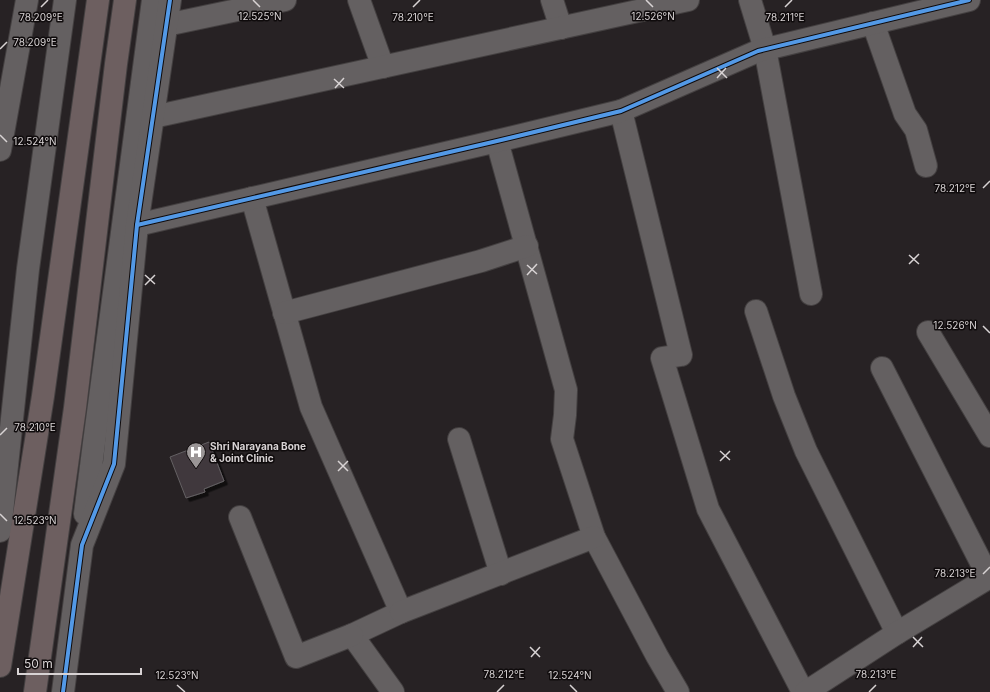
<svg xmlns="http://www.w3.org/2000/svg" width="990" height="692" viewBox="0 0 990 692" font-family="Inter,sans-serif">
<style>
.building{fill:#3f393d;stroke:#646063;filter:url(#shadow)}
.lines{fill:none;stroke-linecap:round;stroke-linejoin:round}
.minor-casing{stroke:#444041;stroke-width:24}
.highway-casing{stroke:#444041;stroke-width:24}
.minor{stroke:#646061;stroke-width:22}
.highway{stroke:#6d5f60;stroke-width:22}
.cycleway-casing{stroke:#0f0b0c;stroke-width:6}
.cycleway{stroke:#5399e6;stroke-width:4}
.ticks{fill:none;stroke:#d8d3d4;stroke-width:1.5}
.labels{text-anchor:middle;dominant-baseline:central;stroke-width:3;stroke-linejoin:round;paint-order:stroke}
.poi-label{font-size:10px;font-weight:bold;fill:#d8d3d4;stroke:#0f0b0c;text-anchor:start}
.ticks-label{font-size:10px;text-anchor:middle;fill:#d8d3d4;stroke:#0f0b0c;stroke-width:3;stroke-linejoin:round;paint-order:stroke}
</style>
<defs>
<filter id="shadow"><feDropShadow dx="3.5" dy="3.5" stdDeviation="0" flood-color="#0009"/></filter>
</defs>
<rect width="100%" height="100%" fill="#272224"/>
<path class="building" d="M209,442L224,481L204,489L205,492L186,498L170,457Z"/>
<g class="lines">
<defs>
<g id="minor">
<path d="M359,0L383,67"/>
<path d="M552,0L561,28"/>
<path d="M750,0L765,49L811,294"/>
<path d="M873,23L905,114L916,130L926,166"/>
<path d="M166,25L285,0"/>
<path d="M621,111L681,355L662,358L708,509L803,692"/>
<path d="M153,117L688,0"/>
<path d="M497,141L566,390L565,415L562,439L594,537L657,656L678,692"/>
<path d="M0,150L27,0"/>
<path d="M252,198L311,407L401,612L352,635L393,692"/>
<path d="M137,225L497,141L621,111L758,51L969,0"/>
<path d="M756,311L784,396L806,451L897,633"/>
<path d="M284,313L481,261L527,246"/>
<path d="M928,332L990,436"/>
<path d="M882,368L989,578"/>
<path d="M459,439L501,574"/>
<path d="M85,514L94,443L153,0"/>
<path d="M240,517L296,657L352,635"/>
<path d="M0,531L28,269L65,0"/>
<path d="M401,612L594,537"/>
<path d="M63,692L82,545L114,464L137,225L170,0"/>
<path d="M806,692L897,633L990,577"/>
</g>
<g id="highway">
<path d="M0,666L43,396L98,0"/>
<path d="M35,692L75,408L116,64L125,0"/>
</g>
</defs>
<use href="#minor" class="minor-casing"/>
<use href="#highway" class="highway-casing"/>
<use href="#minor" class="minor"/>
<use href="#highway" class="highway"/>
<defs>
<g id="cycleway">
<path d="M137,225L497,141L621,111L758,51L969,0"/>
<path d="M63,692L82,545L114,464L137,225L170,0"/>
</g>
</defs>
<use href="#cycleway" class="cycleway-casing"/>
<use href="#cycleway" class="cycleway"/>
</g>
<path class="ticks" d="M253,0L260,7M646,0L653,7M41,7L48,0M413,7L420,0M785,7L792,0M0,49L7,42M717,68L727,78M717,78L726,68M334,79L344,88M335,88L344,78M0,135L7,142M983,188L990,181M909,255L919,264M909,264L919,254M527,265L537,274M145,275L155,284M527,275L537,264M145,285L155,275M983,326L990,333M0,435L7,428M720,451L730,460M338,461L348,471M720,461L730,451M338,471L348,461M0,514L7,521M983,574L990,567M913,637L923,647M530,647L540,657M913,647L922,637M531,657L540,647M177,685L185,692M570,685L577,692M497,692L504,685M869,692L876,685"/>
<defs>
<symbol id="hospital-pin" viewBox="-11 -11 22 30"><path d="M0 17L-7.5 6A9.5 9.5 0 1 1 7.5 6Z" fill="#9a9596" stroke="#0f0b0c"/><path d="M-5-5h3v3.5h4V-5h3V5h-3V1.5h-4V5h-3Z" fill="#fff"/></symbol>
</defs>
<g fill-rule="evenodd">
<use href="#hospital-pin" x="185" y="441" width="22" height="30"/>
</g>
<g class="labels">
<g class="poi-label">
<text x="210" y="446">Shri Narayana Bone<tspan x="210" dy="12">&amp; Joint Clinic</tspan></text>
</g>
</g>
<g class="ticks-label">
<text x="260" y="20">12.525°N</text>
<text x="653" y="20">12.526°N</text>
<text x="41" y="21">78.209°E</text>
<text x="413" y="21">78.210°E</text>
<text x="785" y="21">78.211°E</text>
<text x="35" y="46">78.209°E</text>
<text x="35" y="145">12.524°N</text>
<text x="955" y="192">78.212°E</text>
<text x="955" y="329">12.526°N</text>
<text x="35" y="431">78.210°E</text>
<text x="35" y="524">12.523°N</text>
<text x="955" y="577">78.213°E</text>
<text x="504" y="678">78.212°E</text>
<text x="876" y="678">78.213°E</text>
<text x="177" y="679">12.523°N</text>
<text x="570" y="679">12.524°N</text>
</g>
<path d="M18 668v6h123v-6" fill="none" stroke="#d8d3d4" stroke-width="2"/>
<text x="24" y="668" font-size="12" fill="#d8d3d4" stroke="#0f0b0c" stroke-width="3" paint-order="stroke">50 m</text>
</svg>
